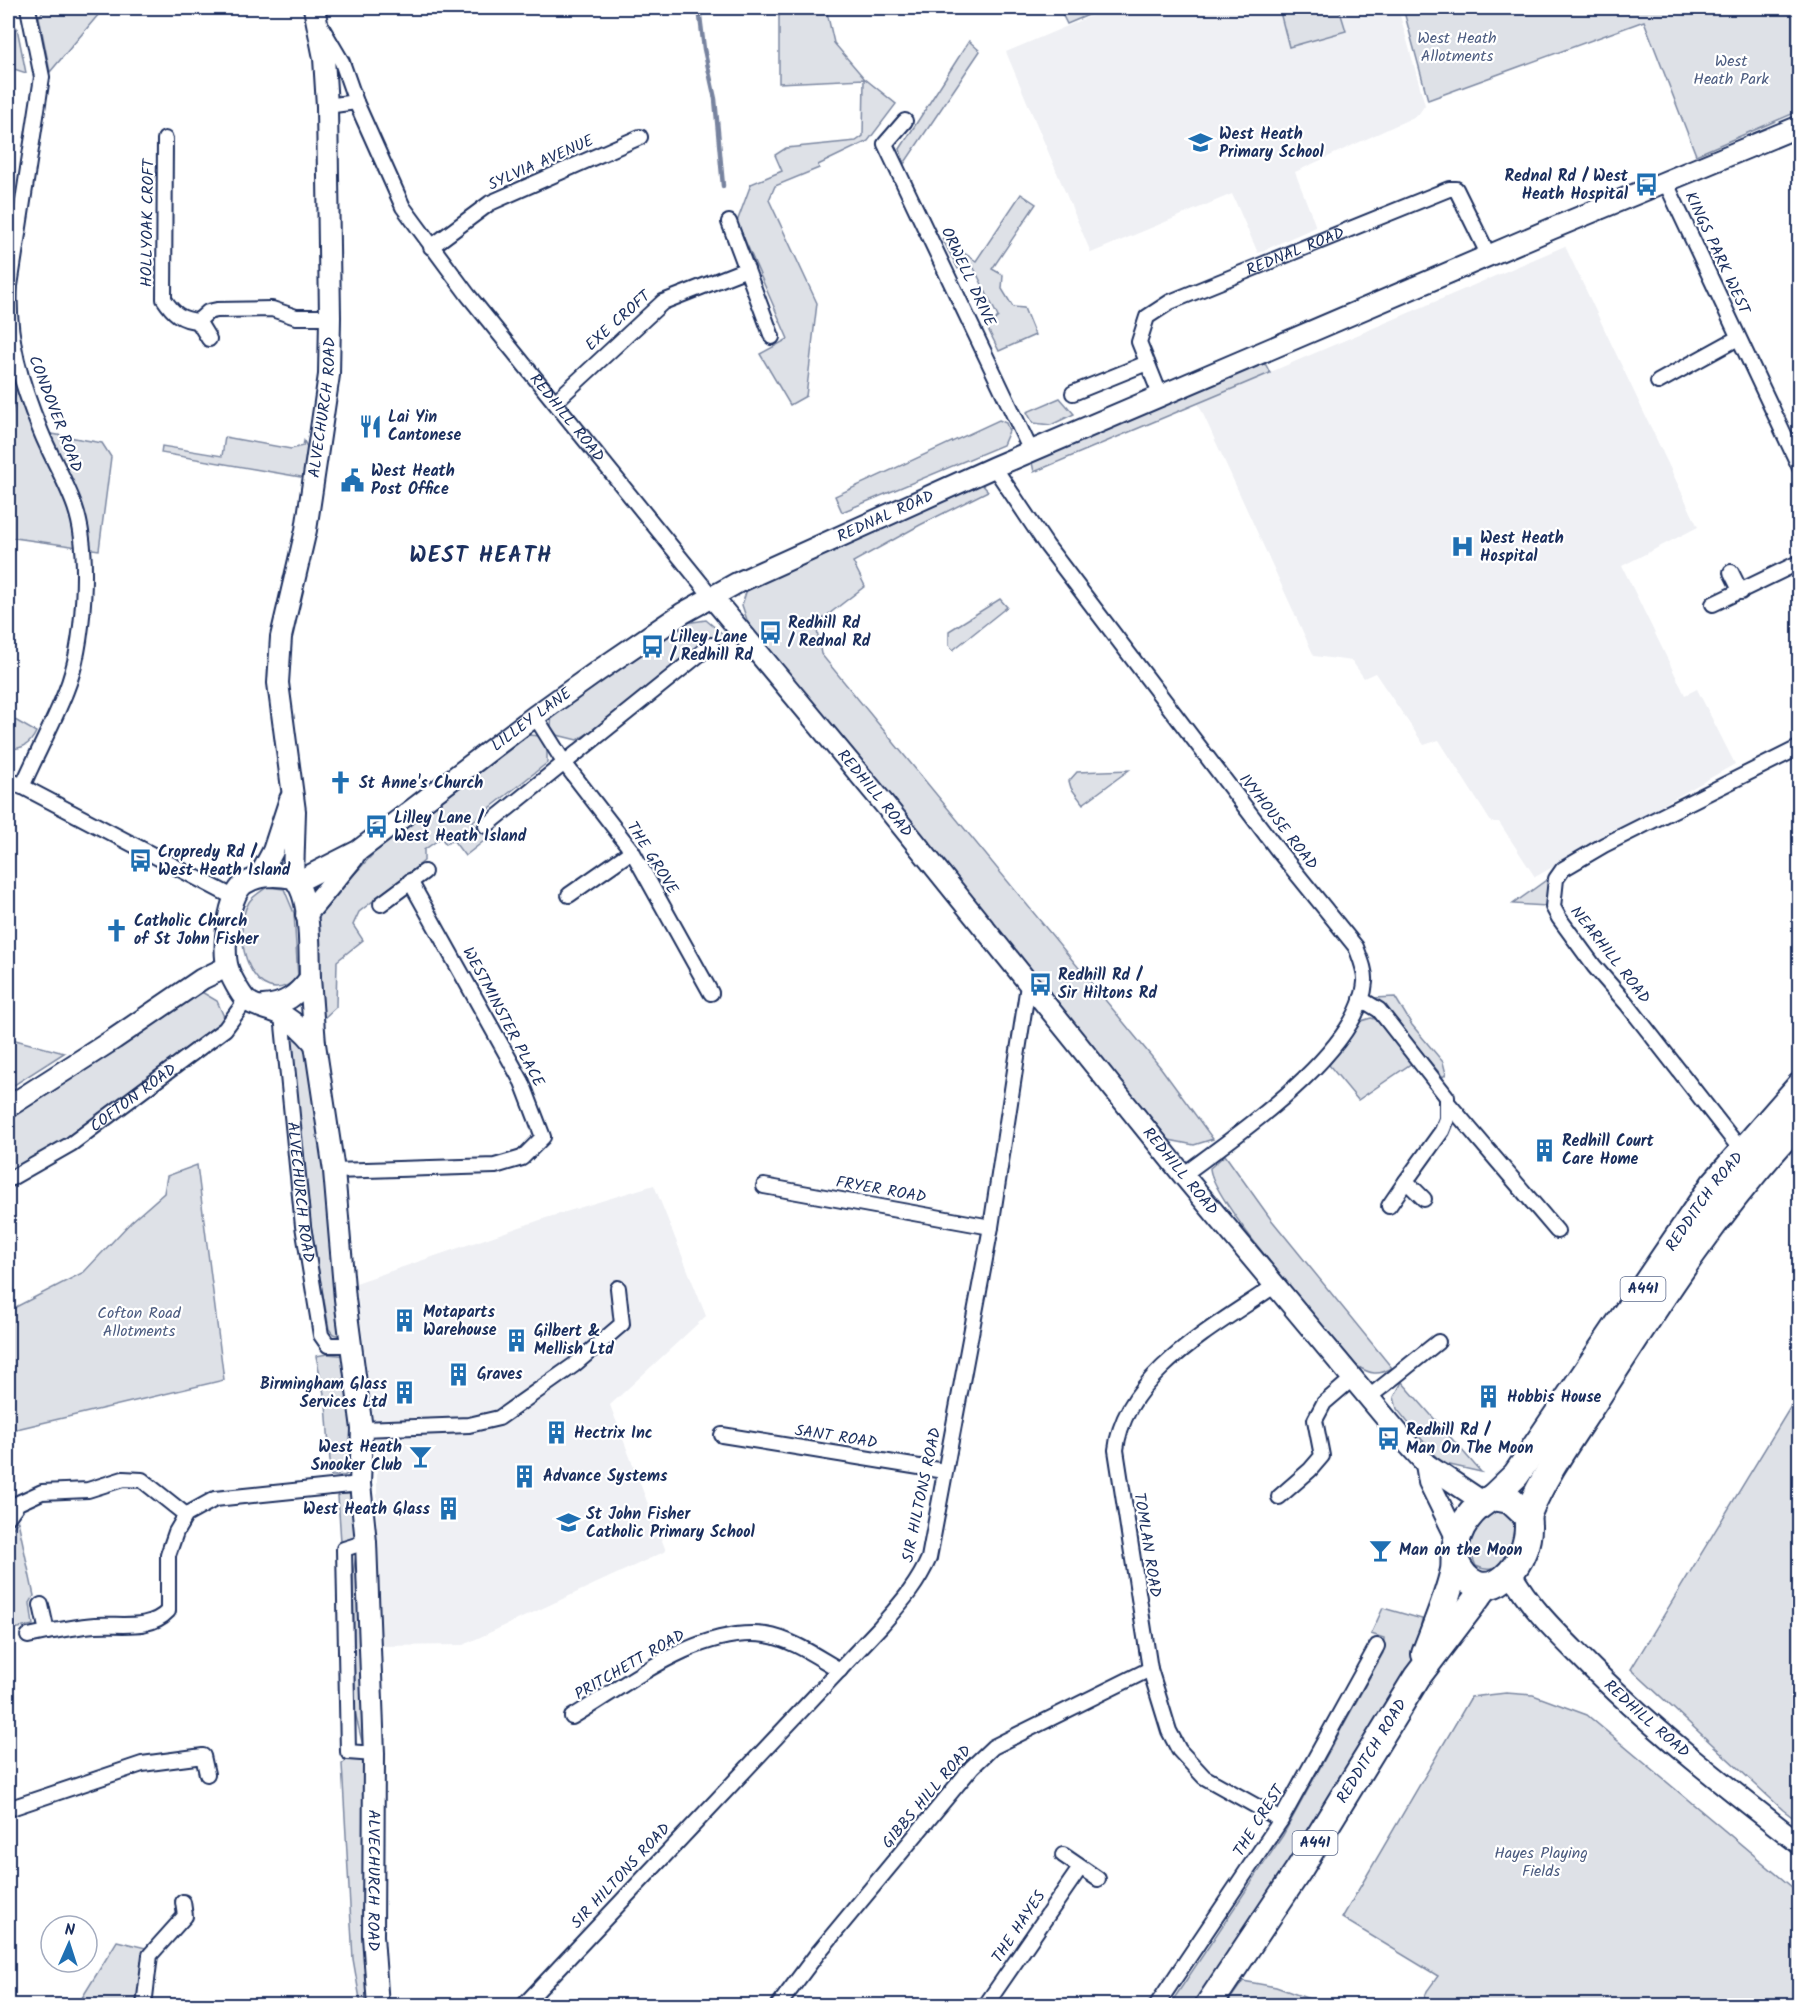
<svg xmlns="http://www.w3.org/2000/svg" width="1807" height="2013" viewBox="0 0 1807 2013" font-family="Kalam,sans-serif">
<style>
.built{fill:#eff0f4}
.green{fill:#dee1e7;stroke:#7c88a2;stroke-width:1.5}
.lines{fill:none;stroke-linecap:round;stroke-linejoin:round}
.stream{stroke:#77839f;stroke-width:4.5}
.street-casing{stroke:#1b2f5e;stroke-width:18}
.secondary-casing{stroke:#1b2f5e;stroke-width:24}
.highway-casing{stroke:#1b2f5e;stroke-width:30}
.street{stroke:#fff;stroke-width:14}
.secondary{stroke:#fff;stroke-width:20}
.highway{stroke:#fff;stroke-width:26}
.labels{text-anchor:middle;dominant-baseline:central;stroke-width:4.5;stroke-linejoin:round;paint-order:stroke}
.shield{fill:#fff;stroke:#5f6d8e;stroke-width:1.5}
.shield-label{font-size:15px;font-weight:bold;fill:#1b2f5e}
.park-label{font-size:16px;fill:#4c5c80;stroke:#fff}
.poi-label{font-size:16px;font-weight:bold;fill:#1b2f5e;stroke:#fff;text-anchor:start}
.street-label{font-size:16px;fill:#1b2f5e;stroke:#fff}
.district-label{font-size:22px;font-weight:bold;letter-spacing:1.5px;fill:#1b2f5e;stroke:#fff}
</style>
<rect width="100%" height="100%" fill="#fff"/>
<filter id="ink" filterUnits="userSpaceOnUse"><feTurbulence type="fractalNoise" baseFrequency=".0167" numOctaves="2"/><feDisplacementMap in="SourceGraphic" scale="12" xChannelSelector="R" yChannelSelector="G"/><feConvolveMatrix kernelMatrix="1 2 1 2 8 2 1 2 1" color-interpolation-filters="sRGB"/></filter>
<g filter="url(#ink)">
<g class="built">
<path d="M1110,8H1398L1425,105L1418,115L1295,172L1316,227L1293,237L1258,253L1232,194L1091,253L1006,52Z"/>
<path d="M1565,246L1698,527L1622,566L1685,695L1697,689L1735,764L1535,877L1499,822H1491L1439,740L1424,745L1375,673L1364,678L1352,661L1314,656L1198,403Z"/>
<path d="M654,1185L706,1316L610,1405L666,1551L463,1645L377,1646V1452L356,1283L546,1218Z"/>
</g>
<g class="green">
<path d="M45,8H104L50,72L39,17Z"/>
<path d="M786,8H826L834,43L864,78L896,104L868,141L818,165L819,168L775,186L769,200L817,303L806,396L790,405L760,354L788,339L737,222L751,184L782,171L775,155L786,148L856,141L863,136L864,79L779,83V16Z"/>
<path d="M1059,8H1105L1067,24Z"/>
<path d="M1279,8H1339L1346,31L1289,47Z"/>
<path d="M1403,8H1799V111L1696,155L1644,21L1428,100Z"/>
<path d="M8,22L17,28L26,73L8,67Z"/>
<path d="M969,41L980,51L904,164L900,149Z"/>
<path d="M1021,194L1036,204L992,269L1003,275L1002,289L1013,307L1024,308L1035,335L999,351L987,327L998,317L973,266L958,269L942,238L976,261Z"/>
<path d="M1259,362L1266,365L1270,373L1034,472L1031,458Z"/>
<path d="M19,372L41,432L102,443L111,457L99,550L8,537V434Z"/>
<path d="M1060,398L1074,414L1051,425L1033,423L1027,412Z"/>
<path d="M999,420L1006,423L1009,431L1003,445L842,512L835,496Z"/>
<path d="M225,437L291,449L303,446L304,441L309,451L307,478L161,453L162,446L222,456Z"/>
<path d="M980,482L988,491L920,525L853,562L865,586L816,624L821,654L1161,1068L1213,1139L1194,1145L1169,1140L748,623L742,605L748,586Z"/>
<path d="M1000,599L1007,607L953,650L949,645V631Z"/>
<path d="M706,620L731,641L718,652L708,639L602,725L577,740L557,735L551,727L552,712L686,623Z"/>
<path d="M8,716L36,732C30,745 22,749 8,749Z"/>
<path d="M529,735L540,736L547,750V763L472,822L489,837L465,856L453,840L446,844L441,838L424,850V861L359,912L353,925L363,940L337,961L336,1007L324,1018L316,915L374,853Z"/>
<path d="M1129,770L1083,804L1071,788L1069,781L1077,772Z"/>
<path d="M1552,876L1547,906L1513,904Z"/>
<path d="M267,887L284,889L294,913L298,978C254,1016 229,935 249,902C253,896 262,891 267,887Z"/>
<path d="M200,991L217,1001L225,1019L69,1137L8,1172V1114Z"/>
<path d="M1395,997L1412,1025L1443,1062L1446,1074L1443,1077L1375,998Z"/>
<path d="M1371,1018L1379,1020L1412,1063L1358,1100L1329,1065L1361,1021Z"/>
<path d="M296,1035L314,1058L341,1336L333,1334L329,1329L311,1226L291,1038Z"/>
<path d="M8,1038L64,1053L8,1089Z"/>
<path d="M1225,1155L1270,1218L1392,1368C1378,1376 1370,1374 1357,1366C1330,1333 1211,1200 1210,1168Z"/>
<path d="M197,1165L224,1380L8,1431V1311L84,1272L131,1222L164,1193L167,1176Z"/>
<path d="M327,1354L349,1356L354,1406L351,1471L344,1476H331L326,1403L316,1356Z"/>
<path d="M1402,1382L1481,1472L1441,1463L1397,1409L1394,1397Z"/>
<path d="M1799,1393V1822L1783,1810L1631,1669Z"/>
<path d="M340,1494H350L355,1499L361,1537L341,1542L338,1496Z"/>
<path d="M1504,1507L1519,1525L1506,1563C1494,1569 1488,1572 1476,1566C1462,1537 1476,1516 1504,1507Z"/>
<path d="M18,1521L34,1596L30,1603L33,1625L9,1630L12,1646L8,1647V1534Z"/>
<path d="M356,1555H359L367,1745L363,1746L355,1712L353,1574Z"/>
<path d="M1383,1608L1422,1619L1413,1668L1199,2005L1169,2006L1283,1835L1383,1653L1384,1638L1371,1634Z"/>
<path d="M1506,1693L1533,1695L1587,1715L1799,1893V2005H1422L1427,1991L1438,1976L1342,1918L1471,1697Z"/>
<path d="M349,1758L366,1760L375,2005H361L353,1959L342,1764Z"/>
<path d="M117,1941L150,1949L138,2005L77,2006Z"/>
<path d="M1243,1981L1276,1987L1318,2002L1319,2005H1226Z"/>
</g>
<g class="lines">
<path class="stream" d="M699,8L704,49L715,99L723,186"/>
<defs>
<g id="street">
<path id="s1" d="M322,28L342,62L356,102L403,207L468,295L712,597"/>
<path d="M327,106L356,102"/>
<path d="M905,121L885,144L1031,451"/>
<path d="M165,139L164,299C173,313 181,320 198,321L208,312L217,310L272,309L296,317H330"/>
<path d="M1666,183L1800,468"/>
<path d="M729,222L772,337"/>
<path d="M431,247L490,203L640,137"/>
<path d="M198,321L209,339"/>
<path d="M1658,382L1738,338"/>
<path d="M1073,393L1147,363"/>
<path id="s2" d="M1161,397L1139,342L1147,317L1170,302L1449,189H1456L1489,256"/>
<path d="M556,401L663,302L747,269"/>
<path d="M994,467L1047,546L1280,853L1356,947C1360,958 1366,971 1365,982C1360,1052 1235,1136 1183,1175"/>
<path d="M1731,572L1741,592"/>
<path d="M1713,604L1800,562"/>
<path d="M535,716L565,764L632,851L711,993"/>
<path d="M8,779L233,897"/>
<path d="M22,787C36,755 53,724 66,691C84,646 91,553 75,507C66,481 51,457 41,432C21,384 7,338 10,286L42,77L28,8"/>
<path d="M486,826L711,645"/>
<path d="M569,895L632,851"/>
<path d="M381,904L424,872"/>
<path d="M1361,999L1379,1010L1447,1097V1119L1442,1131L1406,1181"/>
<path id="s3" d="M282,1015L303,1226L321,1335L328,1345H351"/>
<path d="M1448,1103L1557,1231"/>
<path d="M1741,1150L1627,1004L1594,966L1559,918L1553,907L1556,879L1563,869L1604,845L1800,747"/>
<path d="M334,1171L495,1166L522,1158L543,1137L522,1082L410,881"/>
<path id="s4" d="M8,1180L71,1144L225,1029L246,1000"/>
<path d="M764,1186L991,1227"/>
<path d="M1389,1206L1406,1181L1424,1199"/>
<path d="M1274,1286C1217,1326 1124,1374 1116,1450L1150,1669L1169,1731L1179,1750L1204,1777L1281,1820"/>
<path d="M1368,1398L1438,1342"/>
<path d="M362,1429L469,1425L499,1418L574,1365L622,1324L618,1288"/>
<path d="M722,1435L944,1471"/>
<path d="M1279,1497L1310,1470L1322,1456L1315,1420L1324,1403L1352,1379"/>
<path d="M8,1517L18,1503L42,1492L88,1490L123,1479L142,1480L186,1515"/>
<path d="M366,1542L344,1549L348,1752L374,1754"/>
<path d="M41,1605L47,1632C63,1630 79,1626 95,1625C120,1623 149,1631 168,1611V1555L176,1532L186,1515L215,1499L360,1484"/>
<path d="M28,1636L47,1632"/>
<path d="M572,1717C628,1684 698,1626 766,1635C792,1639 817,1657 840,1670"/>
<path d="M8,1809L142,1764L203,1756L207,1774"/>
<path d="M1063,1855L1098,1879"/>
<path d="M144,2006L150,1955L185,1916L183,1902"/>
<path d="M523,2006L880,1627C899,1605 917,1586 929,1558L991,1227L1028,985"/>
<path d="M778,2006L817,1954L972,1767L993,1747L1150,1669"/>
<path d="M985,2006L1080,1868"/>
<path d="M1156,2006L1281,1820L1377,1646"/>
</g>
<g id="secondary">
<path id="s5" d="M712,597L885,805L1183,1175L1405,1441L1426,1464L1483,1502"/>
<path d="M259,877L273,851L290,799"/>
<path id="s6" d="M293,878L295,811L278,683L281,637L306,530L329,375L330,317L327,106L324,58L314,8"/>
<path id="s7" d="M297,882L358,851L535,716L598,671L683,613L737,583L994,467L1551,229L1800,126"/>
<path d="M306,915L353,858"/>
<path id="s8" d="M310,978L315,1044L334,1171L345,1299L362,1429L360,1484L366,1542L374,1754L373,1936L378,2006"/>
<path d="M263,1006C285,1005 297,995 310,978C309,953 312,896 293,878C277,875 259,874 244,884C228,896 222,949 228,968C230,975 240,994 246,1000C254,1007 270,1009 280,1014C294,1021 305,1032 315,1044"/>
<path d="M8,1107L114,1039L202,979L227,967"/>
<path d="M1426,1464L1429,1482L1457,1539"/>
<path id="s9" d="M1511,1573C1529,1606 1555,1631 1581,1657C1648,1726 1724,1785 1800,1844"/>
</g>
<g id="highway">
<path id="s10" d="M1493,1497L1516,1475L1534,1449L1714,1184L1800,1086"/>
<path d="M1527,1516C1545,1472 1574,1433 1599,1394C1659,1300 1722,1202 1800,1121"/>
<path d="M1425,1654C1435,1627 1448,1598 1454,1570C1455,1564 1454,1557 1455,1551C1457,1527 1472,1508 1493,1497L1510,1500L1527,1516C1536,1563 1481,1620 1455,1560"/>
<path id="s11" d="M1208,2006L1300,1868L1417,1677L1486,1586"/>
</g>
</defs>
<use href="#street" class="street-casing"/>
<use href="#secondary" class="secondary-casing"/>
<use href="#highway" class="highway-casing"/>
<use href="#street" class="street"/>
<use href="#secondary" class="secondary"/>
<use href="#highway" class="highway"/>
</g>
</g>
<defs>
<symbol id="school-bare" viewBox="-9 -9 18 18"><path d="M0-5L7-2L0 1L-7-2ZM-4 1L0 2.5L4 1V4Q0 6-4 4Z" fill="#1f6fb2" stroke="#fff" stroke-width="2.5" paint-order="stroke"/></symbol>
<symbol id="bus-bare" viewBox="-9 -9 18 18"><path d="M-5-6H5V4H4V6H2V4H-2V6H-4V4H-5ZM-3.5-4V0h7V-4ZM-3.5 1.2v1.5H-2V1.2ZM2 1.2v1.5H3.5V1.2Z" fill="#1f6fb2" stroke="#fff" stroke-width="2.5" paint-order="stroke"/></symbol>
<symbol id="restaurant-bare" viewBox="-9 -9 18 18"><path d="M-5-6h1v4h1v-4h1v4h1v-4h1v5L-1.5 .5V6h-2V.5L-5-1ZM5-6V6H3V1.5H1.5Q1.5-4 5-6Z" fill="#1f6fb2" stroke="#fff" stroke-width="2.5" paint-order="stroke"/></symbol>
<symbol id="civic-bare" viewBox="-9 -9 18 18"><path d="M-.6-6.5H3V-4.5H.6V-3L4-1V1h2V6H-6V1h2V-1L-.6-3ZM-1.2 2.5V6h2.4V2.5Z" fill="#1f6fb2" stroke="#fff" stroke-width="2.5" paint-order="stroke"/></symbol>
<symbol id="hospital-bare" viewBox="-9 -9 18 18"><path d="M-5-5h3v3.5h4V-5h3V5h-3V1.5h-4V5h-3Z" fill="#1f6fb2" stroke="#fff" stroke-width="2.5" paint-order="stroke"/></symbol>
<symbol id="church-bare" viewBox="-9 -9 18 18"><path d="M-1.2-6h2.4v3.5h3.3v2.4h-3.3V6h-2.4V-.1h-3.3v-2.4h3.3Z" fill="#1f6fb2" stroke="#fff" stroke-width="2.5" paint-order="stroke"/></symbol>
<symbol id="building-bare" viewBox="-9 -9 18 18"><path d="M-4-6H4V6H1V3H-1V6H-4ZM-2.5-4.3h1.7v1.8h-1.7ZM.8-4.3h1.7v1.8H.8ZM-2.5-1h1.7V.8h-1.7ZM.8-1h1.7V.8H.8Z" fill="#1f6fb2" stroke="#fff" stroke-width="2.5" paint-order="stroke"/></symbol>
<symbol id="bar-bare" viewBox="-9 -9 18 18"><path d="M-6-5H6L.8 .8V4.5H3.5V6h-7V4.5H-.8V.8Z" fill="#1f6fb2" stroke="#fff" stroke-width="2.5" paint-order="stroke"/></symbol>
</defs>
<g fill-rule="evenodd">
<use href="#school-bare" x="1184" y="126" width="33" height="33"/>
<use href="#bus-bare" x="1630" y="168" width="33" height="33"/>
<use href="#restaurant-bare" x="354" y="410" width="33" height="33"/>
<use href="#civic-bare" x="336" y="464" width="33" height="33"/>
<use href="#hospital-bare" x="1446" y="530" width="33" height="33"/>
<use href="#bus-bare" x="754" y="616" width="33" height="33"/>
<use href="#bus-bare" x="636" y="630" width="33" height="33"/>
<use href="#church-bare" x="324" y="766" width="33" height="33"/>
<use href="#bus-bare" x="360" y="810" width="33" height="33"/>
<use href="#bus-bare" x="124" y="844" width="33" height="33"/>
<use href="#church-bare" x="100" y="914" width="33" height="33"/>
<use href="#bus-bare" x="1024" y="968" width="33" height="33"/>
<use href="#building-bare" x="1528" y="1134" width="33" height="33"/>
<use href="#building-bare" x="388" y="1304" width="33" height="33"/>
<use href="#building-bare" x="500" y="1324" width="33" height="33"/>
<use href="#building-bare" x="442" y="1358" width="33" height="33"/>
<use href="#building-bare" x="388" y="1376" width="33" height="33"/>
<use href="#building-bare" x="1472" y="1380" width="33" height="33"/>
<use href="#building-bare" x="540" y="1416" width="33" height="33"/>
<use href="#bus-bare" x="1372" y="1422" width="33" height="33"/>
<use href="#bar-bare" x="404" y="1440" width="33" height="33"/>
<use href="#building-bare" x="508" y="1460" width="33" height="33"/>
<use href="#building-bare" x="432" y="1492" width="33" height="33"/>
<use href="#school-bare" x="552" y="1506" width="33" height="33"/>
<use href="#bar-bare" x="1364" y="1534" width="33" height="33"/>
</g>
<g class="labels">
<g class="shield">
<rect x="1620.5" y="1277" width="45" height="24" rx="4.5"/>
<rect x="1292.5" y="1831" width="45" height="24" rx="4.5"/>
</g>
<g class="shield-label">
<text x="1643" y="1289">A441</text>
<text x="1315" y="1843">A441</text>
</g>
<g class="park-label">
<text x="1457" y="38">West Heath<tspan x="1457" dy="18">Allotments</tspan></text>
<text x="1731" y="61">West<tspan x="1731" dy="18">Heath Park</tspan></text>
<text x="139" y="1313">Cofton Road<tspan x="139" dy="18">Allotments</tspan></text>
<text x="1541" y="1853">Hayes Playing<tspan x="1541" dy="18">Fields</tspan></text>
</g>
<g class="poi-label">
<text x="1219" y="134">West Heath<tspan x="1219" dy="18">Primary School</tspan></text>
<text x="1628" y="176" text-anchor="end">Rednal Rd / West<tspan x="1628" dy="18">Heath Hospital</tspan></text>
<text x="388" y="417">Lai Yin<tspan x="388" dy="18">Cantonese</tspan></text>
<text x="371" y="471">West Heath<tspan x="371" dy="18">Post Office</tspan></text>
<text x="1480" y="538">West Heath<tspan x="1480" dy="18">Hospital</tspan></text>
<text x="788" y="623">Redhill Rd<tspan x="788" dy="18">/ Rednal Rd</tspan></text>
<text x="670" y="637">Lilley Lane<tspan x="670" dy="18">/ Redhill Rd</tspan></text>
<text x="359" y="783">St Anne's Church</text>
<text x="394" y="818">Lilley Lane /<tspan x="394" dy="18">West Heath Island</tspan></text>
<text x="158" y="852">Cropredy Rd /<tspan x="158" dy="18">West Heath Island</tspan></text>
<text x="134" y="921">Catholic Church<tspan x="134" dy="18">of St John Fisher</tspan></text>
<text x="1058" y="975">Redhill Rd /<tspan x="1058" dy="18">Sir Hiltons Rd</tspan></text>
<text x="1562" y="1141">Redhill Court<tspan x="1562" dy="18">Care Home</tspan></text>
<text x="423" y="1312">Motaparts<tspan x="423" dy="18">Warehouse</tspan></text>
<text x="534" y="1331">Gilbert &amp;<tspan x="534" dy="18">Mellish Ltd</tspan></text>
<text x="477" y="1374">Graves</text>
<text x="387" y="1384" text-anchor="end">Birmingham Glass<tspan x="387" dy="18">Services Ltd</tspan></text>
<text x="1507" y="1397">Hobbis House</text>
<text x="1406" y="1430">Redhill Rd /<tspan x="1406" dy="18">Man On The Moon</tspan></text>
<text x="574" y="1433">Hectrix Inc</text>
<text x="402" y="1447" text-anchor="end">West Heath<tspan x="402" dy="18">Snooker Club</tspan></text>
<text x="543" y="1476">Advance Systems</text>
<text x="430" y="1509" text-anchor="end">West Heath Glass</text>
<text x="586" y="1514">St John Fisher<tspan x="586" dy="18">Catholic Primary School</tspan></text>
<text x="1399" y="1550">Man on the Moon</text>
</g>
<g class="street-label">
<text transform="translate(541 163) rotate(-24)">SYLVIA AVENUE</text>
<text transform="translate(148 223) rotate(-89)">HOLLYOAK CROFT</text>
<text stroke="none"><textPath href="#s2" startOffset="248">REDNAL ROAD</textPath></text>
<text transform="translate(1717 253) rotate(65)">KINGS PARK WEST</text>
<text transform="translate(968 277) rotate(65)">ORWELL DRIVE</text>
<text transform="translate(618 321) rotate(-42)">EXE CROFT</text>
<text stroke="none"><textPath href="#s6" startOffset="476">ALVECHURCH ROAD</textPath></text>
<text transform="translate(55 414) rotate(69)">CONDOVER ROAD</text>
<text stroke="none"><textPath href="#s1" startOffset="464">REDHILL ROAD</textPath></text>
<text stroke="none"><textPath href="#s7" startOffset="696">REDNAL ROAD</textPath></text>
<text stroke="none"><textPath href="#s7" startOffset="286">LILLEY LANE</textPath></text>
<text stroke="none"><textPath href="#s5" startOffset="255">REDHILL ROAD</textPath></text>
<text transform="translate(1278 822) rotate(52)">IVYHOUSE ROAD</text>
<text transform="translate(652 858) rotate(58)">THE GROVE</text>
<text transform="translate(1610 955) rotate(52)">NEARHILL ROAD</text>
<text transform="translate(503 1017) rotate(62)">WESTMINSTER PLACE</text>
<text stroke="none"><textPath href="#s4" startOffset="150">COFTON ROAD</textPath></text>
<text stroke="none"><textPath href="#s5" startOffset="741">REDHILL ROAD</textPath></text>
<text transform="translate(881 1190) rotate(10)">FRYER ROAD</text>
<text stroke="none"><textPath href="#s3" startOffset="178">ALVECHURCH ROAD</textPath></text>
<text stroke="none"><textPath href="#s10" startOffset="364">REDDITCH ROAD</textPath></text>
<text transform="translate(836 1437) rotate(9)">SANT ROAD</text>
<text transform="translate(922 1495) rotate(-78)">SIR HILTONS ROAD</text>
<text transform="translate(1147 1545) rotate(81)">TOMLAN ROAD</text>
<text transform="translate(630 1665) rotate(-30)">PRITCHETT ROAD</text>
<text stroke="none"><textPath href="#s9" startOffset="200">REDHILL ROAD</textPath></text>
<text stroke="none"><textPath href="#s11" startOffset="303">REDDITCH ROAD</textPath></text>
<text transform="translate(927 1797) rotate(-50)">GIBBS HILL ROAD</text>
<text transform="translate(1259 1821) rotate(-58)">THE CREST</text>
<text transform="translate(621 1876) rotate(-47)">SIR HILTONS ROAD</text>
<text stroke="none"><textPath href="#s8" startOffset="906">ALVECHURCH ROAD</textPath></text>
<text transform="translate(1019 1927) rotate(-56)">THE HAYES</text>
</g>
<g class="district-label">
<text x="481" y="556">WEST HEATH</text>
</g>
</g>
<rect width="1807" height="2013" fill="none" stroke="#fff" stroke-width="30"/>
<rect x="15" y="15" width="1777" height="1983" fill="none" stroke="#1b2f5e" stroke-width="2" filter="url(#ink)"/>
<g transform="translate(69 1944) rotate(3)"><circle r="28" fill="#ffffff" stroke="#a4acbf" stroke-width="1.5"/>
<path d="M0-4.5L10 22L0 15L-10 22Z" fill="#1f6fb2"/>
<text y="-9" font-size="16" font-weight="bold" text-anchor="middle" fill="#1b2f5e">N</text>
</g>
</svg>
